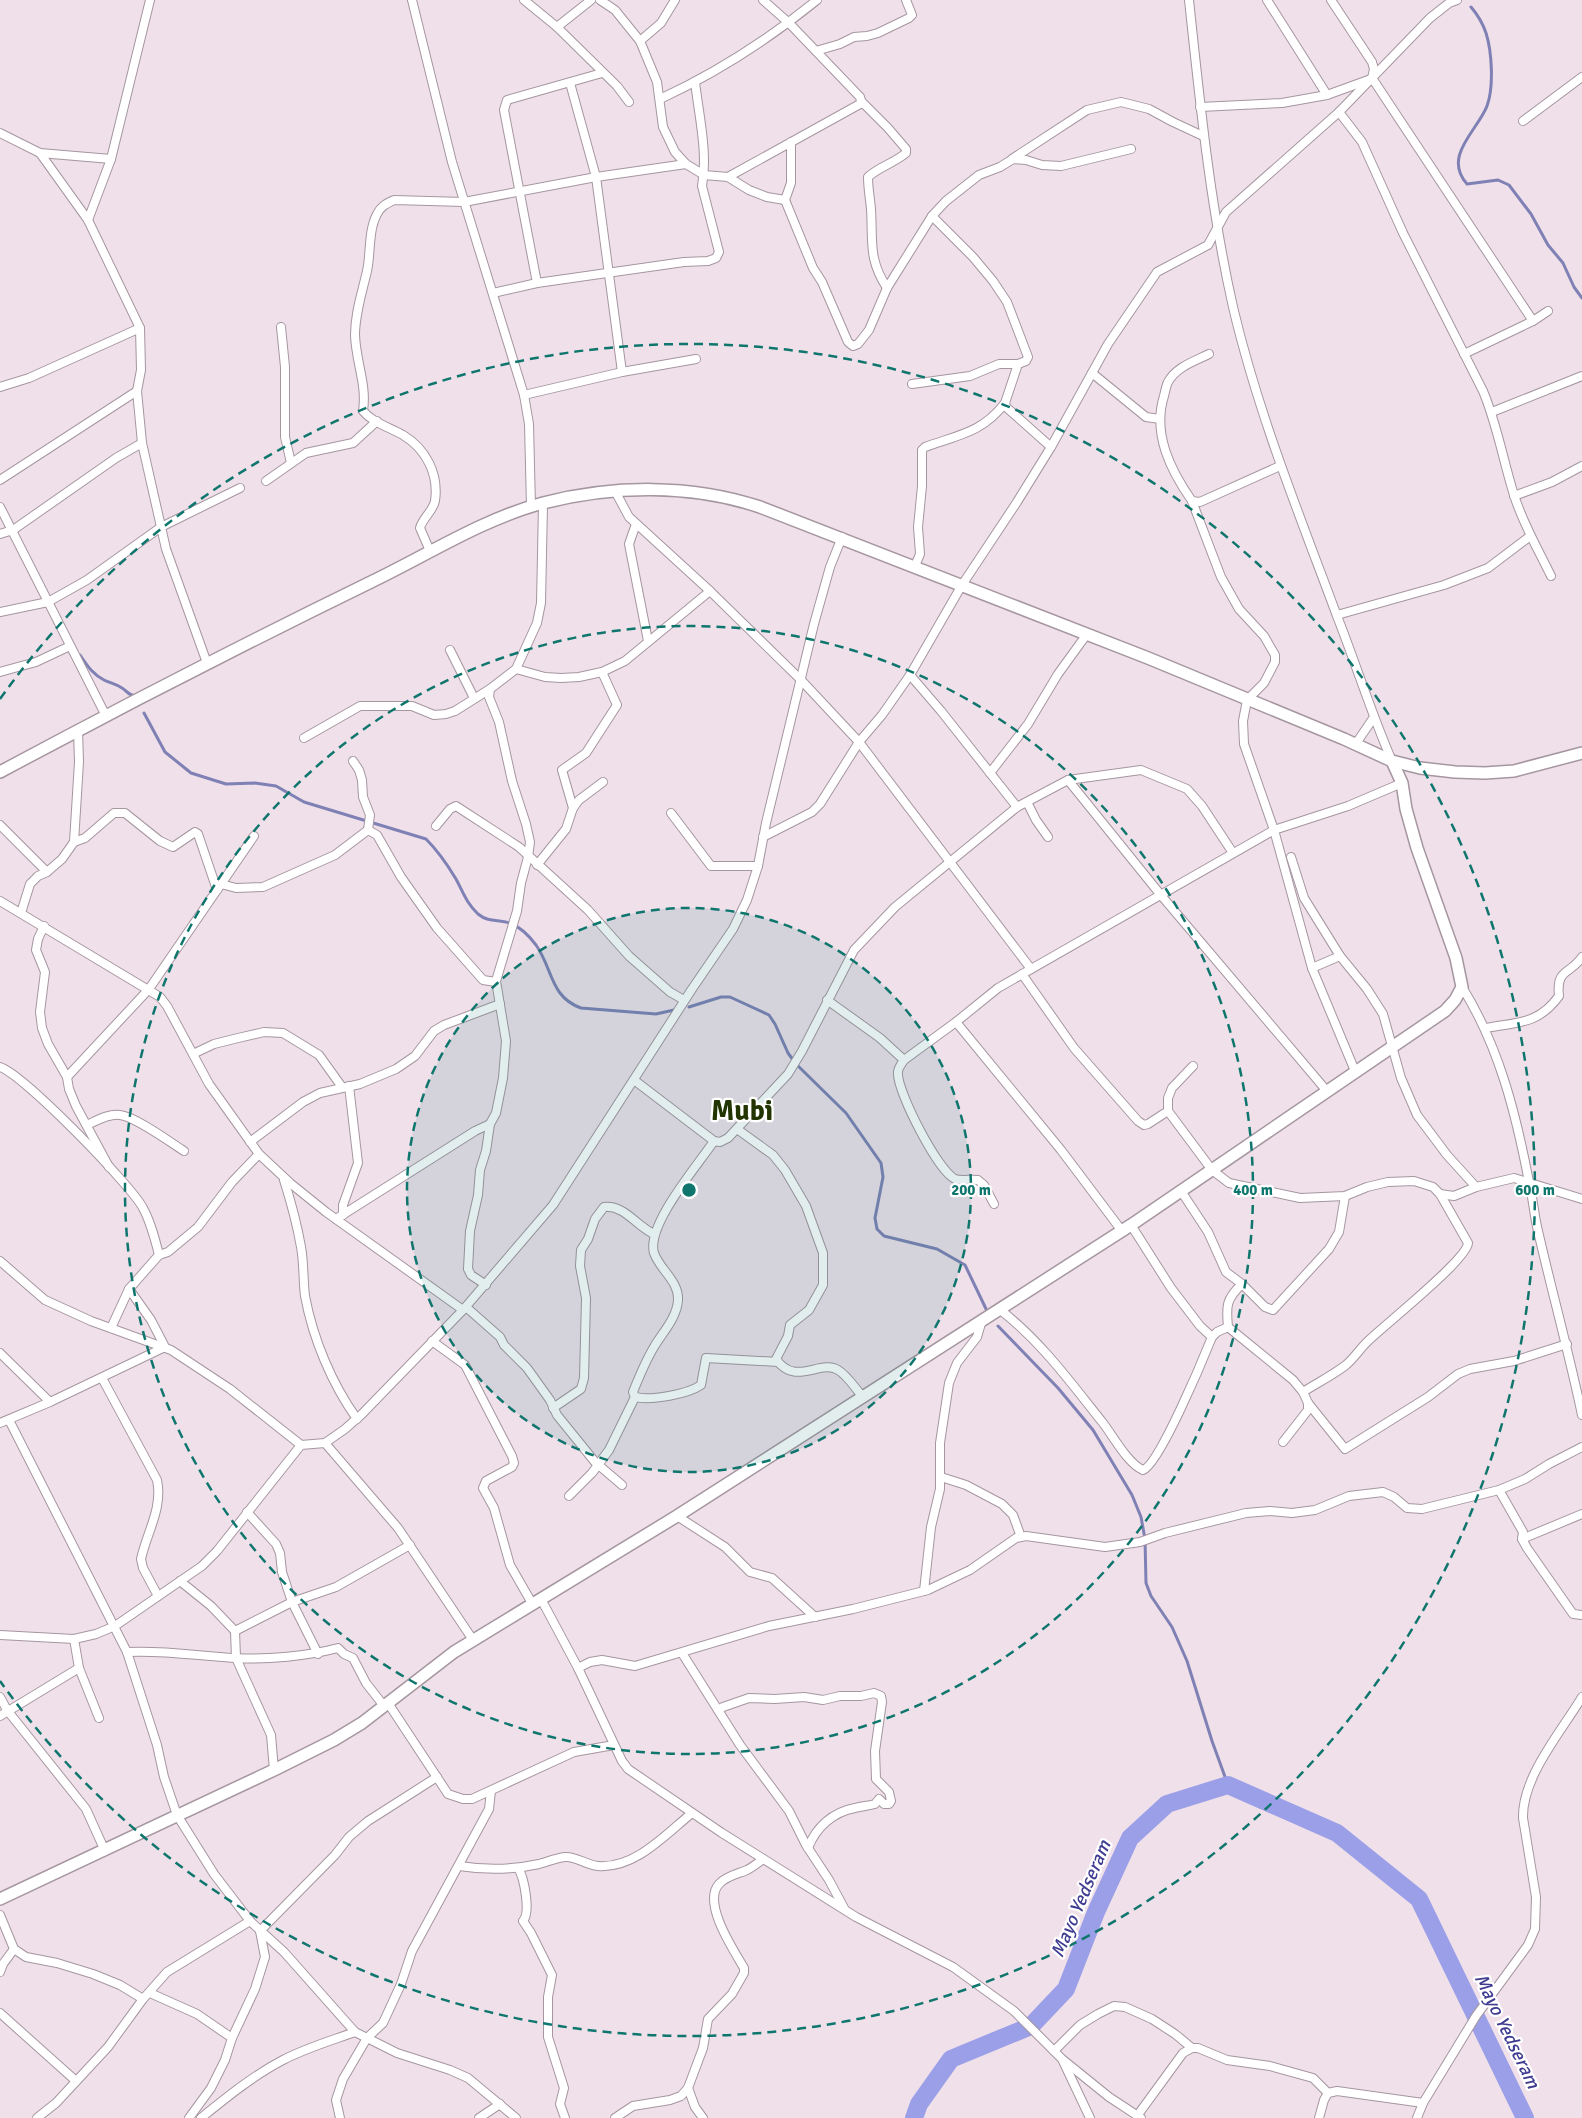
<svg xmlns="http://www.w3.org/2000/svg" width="1582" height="2118" viewBox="0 0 1582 2118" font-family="Signika,sans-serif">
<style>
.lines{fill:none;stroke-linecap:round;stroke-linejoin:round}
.stream{stroke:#7f81b5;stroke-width:3}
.river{stroke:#9a9fe8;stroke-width:18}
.street-casing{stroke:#a596a0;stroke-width:10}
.secondary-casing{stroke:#a596a0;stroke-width:14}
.street{stroke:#fff;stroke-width:8}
.secondary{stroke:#fff;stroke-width:11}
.ring{fill:none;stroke:#0f766e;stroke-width:2.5;stroke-dasharray:9 6}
.labels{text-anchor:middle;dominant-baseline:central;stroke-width:4.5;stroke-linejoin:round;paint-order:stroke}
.water-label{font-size:19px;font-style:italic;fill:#3f3c91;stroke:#fff}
.town-label{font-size:28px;font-weight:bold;fill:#223400;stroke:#fff}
.centre{fill:#0f766e;stroke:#fff;stroke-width:2.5}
.ring-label{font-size:15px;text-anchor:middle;font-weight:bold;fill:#0f766e;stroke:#fff;stroke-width:4.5;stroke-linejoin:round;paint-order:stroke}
</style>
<rect width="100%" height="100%" fill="#f0e0ea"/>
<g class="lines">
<g class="stream">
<path d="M1471,7C1477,14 1483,24 1486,33C1492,52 1494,87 1487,106C1478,130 1442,156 1467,184L1498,180L1509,185L1531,214L1548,245L1563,263L1574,287L1582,298"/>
<path d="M80,655C87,665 92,674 104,680C110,683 116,684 122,688C127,691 128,695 135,696"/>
<path d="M144,713L165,752L191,773L226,784L255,783L276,786L304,802L426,839C438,851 447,864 456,879C463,892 467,904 478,914C489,923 498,919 510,923C520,927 530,937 536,945C553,969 550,997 581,1008L656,1014L674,1010"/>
<path d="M689,1007L721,997H730L769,1015L775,1024L788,1053L796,1064L846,1113L881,1163L883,1177L875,1218L877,1229L884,1236L937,1249L965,1265L988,1313"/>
<path d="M998,1326L1058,1388L1093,1430L1132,1495L1141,1517L1145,1539L1146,1583L1151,1596L1172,1627L1187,1661L1212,1741L1228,1785"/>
</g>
<path class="river" d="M914,2118L919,2104L951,2059L1031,2026L1066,1989L1096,1912L1130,1838L1167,1804L1228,1785L1337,1833L1419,1899L1525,2118"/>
<defs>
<g id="street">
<path d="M412,0L452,162L524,395L529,424L531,507"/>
<path d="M524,0L557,27L617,86L629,102"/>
<path d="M600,0L615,10L640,41L657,82L663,127L675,152L686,164L704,175L728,177L749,190L767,197L785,200"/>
<path d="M763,0L789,23L860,97L861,101L888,128L906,149V153C894,163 879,167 868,177C868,188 870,198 871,209C873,241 868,259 887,288"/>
<path d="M1189,0C1200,103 1210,205 1233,307C1258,413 1299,514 1337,616C1356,664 1371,713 1392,761"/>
<path d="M1267,0L1327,95"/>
<path d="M1331,0L1372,62L1374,69L1372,78L1533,321"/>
<path d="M557,27L591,0"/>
<path d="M640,41L661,23L675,0"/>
<path d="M816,51L840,44L854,37L867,36L878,33L909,18L912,15L906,0"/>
<path d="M570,83L596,177L622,372"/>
<path d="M660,99C716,73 769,39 817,0"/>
<path d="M1200,107L1282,103L1327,95L1371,79"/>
<path d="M1339,112L1362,142L1403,233L1483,391C1497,424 1503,460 1514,495C1523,524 1538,549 1551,576"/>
<path d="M1523,121L1582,77"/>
<path d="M0,133L40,153L111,159"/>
<path d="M791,142V183L785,200L813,268L822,282L848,342L853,346L858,344L869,330L887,288L932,216L946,201L979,175L1000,167L1013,159L1026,160L1042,165L1061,166L1131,149"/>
<path d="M40,153L88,220L140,328L141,370L137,391L142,443L166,549L207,663"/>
<path d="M1012,159L1087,110L1121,102L1149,109L1173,122L1203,136"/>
<path d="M728,177L860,104L861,101"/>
<path d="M88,220L111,159L150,0"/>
<path d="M537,283L504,110L507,100L602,73"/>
<path d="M493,293L537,283L684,262L708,261L716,258L719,252L702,186C708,153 699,116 695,82"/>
<path d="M281,327L285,367V437L291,463"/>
<path d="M1209,354C1195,361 1176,367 1168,382C1166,386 1165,392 1164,396C1152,434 1171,471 1192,501L1200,502L1280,466"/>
<path d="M1464,354L1533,321L1548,311"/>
<path d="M1018,364L1005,403L1006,407L1051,447"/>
<path d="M1092,373L1146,417L1160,419"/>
<path d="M912,384L970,376L999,364H1018L1026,361L1028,357L1007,302L993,281L973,257L932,216"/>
<path d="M0,387L29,378L140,328"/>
<path d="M524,395L622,372L696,359"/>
<path d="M1492,412L1582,376"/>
<path d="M0,480L137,391"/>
<path d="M266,481L306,453L353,443L377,421"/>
<path d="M615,491L629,517L710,591L802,681L859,742L1031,969"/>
<path d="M1514,496L1552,482L1582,466"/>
<path d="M1192,501L1221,577L1239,609L1264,636L1275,655V662L1264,683L1247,700L1243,721L1244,744L1274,830L1312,968L1355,1071"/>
<path d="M0,507L106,716"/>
<path d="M636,524L629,544L648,641"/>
<path d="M0,534L13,530L116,458L142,443"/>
<path d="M430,551L420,528C422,519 433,511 435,501C439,474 426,449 403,435C389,427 373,423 363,411C367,384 356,363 355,335C355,313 362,293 367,271C371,253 368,231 377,214C381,206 386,204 394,200L464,202L596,177L686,164"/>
<path d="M915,566L920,554L918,527L922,486V450L925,447C958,435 982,433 1005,403"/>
<path d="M0,612L48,602L87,580L161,527L240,488"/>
<path d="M1337,615L1444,585L1488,568L1529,537"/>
<path d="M450,650L474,698"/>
<path d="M516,669L545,677L561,678L579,677L602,672L625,661L710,591"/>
<path d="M0,672L36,662L70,646"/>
<path d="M910,675L941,711L1017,807"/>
<path d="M304,738L360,706H412L434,715L446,714L455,711L490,689"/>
<path d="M1355,745L1374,717"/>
<path d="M353,761L359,770L362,780L363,797L370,815L368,830"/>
<path d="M990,773L1028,724L1058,674L1087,634"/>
<path d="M1068,780L1160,894L1326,1090"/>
<path d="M1027,802L1036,820L1048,837"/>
<path d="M573,808L562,770L586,753L617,705L602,672"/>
<path d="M671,813L711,866H758"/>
<path d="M0,825L47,872"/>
<path d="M436,826L450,809L456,806L519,847L588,910L629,956L670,992L684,1000"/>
<path d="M763,837L812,812L820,804L859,742L882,715L910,675L962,585L1017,502L1051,447L1108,344L1157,272L1208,245L1226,212L1339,112L1430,18L1449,3L1457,0"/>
<path d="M74,842L85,838L114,813H125L160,841L173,847L195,832L198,834L217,890"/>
<path d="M1291,857L1304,898L1340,956L1367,989L1383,1014L1401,1078L1417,1115L1447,1155L1476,1187"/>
<path d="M537,865L566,829L573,808L579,800L603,782"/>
<path d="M221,884L236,888L263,887L335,855L368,830L377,835L401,877L437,928L483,980L496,982"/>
<path d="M0,901L160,997L167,1006L209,1084L259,1154L290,1183L326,1212L463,1310"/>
<path d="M21,913L30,884L38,876L47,872L62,859L74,842L79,762L78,730"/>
<path d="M44,926L38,939L36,950L45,972L40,1012L42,1028L48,1044L67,1077L69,1089L76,1106L109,1167"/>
<path d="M1312,968L1340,956"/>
<path d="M1022,974L1074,1048L1138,1121L1144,1125L1148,1124L1168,1111"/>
<path d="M1462,987C1499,1046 1516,1114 1529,1182C1533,1198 1534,1215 1538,1231C1552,1292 1569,1353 1582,1415"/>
<path d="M827,1000L880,1038L904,1060"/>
<path d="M956,1022L1061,1150L1122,1231"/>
<path d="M1486,1028C1517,1022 1538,1025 1559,996C1556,968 1570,975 1582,957"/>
<path d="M193,1054L214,1044L238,1038L264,1032L283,1033L319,1055L342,1087"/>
<path d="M1193,1066L1172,1088L1168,1098V1111L1212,1170L1229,1183L1300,1198L1345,1196L1367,1187L1388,1182L1414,1181L1433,1187L1440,1194L1468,1243C1467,1260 1383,1326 1367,1342C1359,1350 1354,1358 1346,1365C1333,1375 1317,1383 1303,1392"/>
<path d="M0,1067C23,1074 131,1185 143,1208C151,1223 155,1239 159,1255"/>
<path d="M67,1077L149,989L254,836"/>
<path d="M634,1080L714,1141L720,1142L728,1138L788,1074L802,1051L854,950L895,907L1017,807L1068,780L1141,770L1187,789L1202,806L1233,853"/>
<path d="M87,1125C96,1121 109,1113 120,1115C136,1117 170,1142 184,1151"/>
<path d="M737,1129L773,1155L785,1170L806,1206L823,1253V1285L809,1310L790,1325L788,1336L776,1359C795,1387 820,1359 838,1370C847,1375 855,1388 862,1396"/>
<path d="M250,1142L303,1102L320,1093L360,1084L396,1069L415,1056L434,1031L444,1025L500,1004"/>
<path d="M284,1180C291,1202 297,1224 301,1247C304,1263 303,1280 305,1296C313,1339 332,1384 357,1419"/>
<path d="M1181,1191L1208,1232L1226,1272L1242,1284L1265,1307L1273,1310L1329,1249L1339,1232L1345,1196"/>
<path d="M1440,1194L1454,1196L1476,1187L1514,1178L1582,1199"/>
<path d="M994,1204L984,1185L978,1180C972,1179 960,1181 955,1179C938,1171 898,1093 898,1074C897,1069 901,1065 904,1060L956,1022L998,988L1274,830L1348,806L1402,783"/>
<path d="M343,1215V1205L358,1163L349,1086"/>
<path d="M336,1219L475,1131L490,1124"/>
<path d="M1131,1225L1171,1288L1200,1326L1212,1337"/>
<path d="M0,1261L45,1300L91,1321L171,1350L230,1389L301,1445"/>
<path d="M1242,1284C1226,1299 1226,1306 1228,1327L1293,1380L1303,1392L1308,1403L1345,1449L1428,1397L1458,1374L1470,1369L1514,1361L1567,1344"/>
<path d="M486,1285L471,1275L468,1269L470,1231L478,1195L480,1170L486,1151L490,1124L496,1113L503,1078L506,1041L496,981L517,911L521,883L528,857L530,842L526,824L512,781L499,722L489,697L490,689L516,669L537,623L541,603L543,504"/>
<path d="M466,1307L500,1337L504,1345L527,1368L550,1400L557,1415L595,1462L622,1485"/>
<path d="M999,1309C1040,1340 1071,1383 1103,1423C1113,1436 1128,1464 1143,1470C1159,1465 1204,1357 1212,1337L1217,1332L1228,1327"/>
<path d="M111,1328L129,1289L159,1255L168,1252L198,1227L232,1182L259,1154"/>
<path d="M432,1341L465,1365L512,1456L514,1463L512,1467L486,1481L483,1488L494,1508L510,1565L533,1605"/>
<path d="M0,1353L50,1402"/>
<path d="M102,1378L157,1480C163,1508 147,1532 141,1559L143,1568L158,1596"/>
<path d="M635,1397C651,1401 688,1394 701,1385L706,1358L778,1362"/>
<path d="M553,1408L581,1389L584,1378L586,1298L580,1266L581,1250L588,1239L595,1219L604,1207C625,1205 636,1226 654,1234"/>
<path d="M9,1420L127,1652L157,1745L164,1777L177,1815L214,1874L250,1921L284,1952L355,2032L397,2053L450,2070L468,2078L516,2118"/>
<path d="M0,1423L50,1402L165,1347L151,1320L129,1289"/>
<path d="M1283,1442L1308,1410V1403"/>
<path d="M325,1443L398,1528L473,1640"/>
<path d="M941,1477L966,1485L1002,1504L1013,1515L1021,1537"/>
<path d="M1499,1490L1523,1532L1522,1539L1527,1548L1573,1614L1582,1615"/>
<path d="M569,1496L592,1473L609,1450L635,1397L633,1392C639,1377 645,1362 654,1347C662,1333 677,1318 678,1300C679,1281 660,1270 654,1253C646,1225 698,1165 714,1141"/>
<path d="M247,1512L276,1544L280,1553L282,1572L292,1602L318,1654"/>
<path d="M677,1516L725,1547L750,1572L772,1578L815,1617"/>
<path d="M1522,1539L1582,1514"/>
<path d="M180,1581L211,1606L235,1631L236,1658L271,1735L274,1770"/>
<path d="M924,1591L931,1527L940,1489V1443L949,1383L957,1363L977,1337L982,1320"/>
<path d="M541,1599L578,1668L622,1761L628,1769L722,1833L856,1917L953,1967L1014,2011L1062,2059L1109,2097L1141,2118"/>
<path d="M235,1631L292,1602L336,1587L410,1545"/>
<path d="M0,1635L74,1639L96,1634L115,1626L202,1566L217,1551L301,1445L325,1443L345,1429L362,1414L463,1310L553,1205L692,989L733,929L747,900L758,866L766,823L814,624L830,567L842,537"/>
<path d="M74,1639L79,1668L99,1718"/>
<path d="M127,1652C164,1650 199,1656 235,1658C267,1660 308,1656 338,1648L344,1654L353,1658L366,1683L384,1706"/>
<path d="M682,1653L740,1745L789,1811L806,1845L829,1880L844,1908"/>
<path d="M578,1668L590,1662L602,1660L635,1666L769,1626L853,1609L928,1590L970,1570L1016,1538L1026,1536L1105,1547L1140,1542L1165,1533L1246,1513L1270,1511L1292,1513L1315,1510L1349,1496L1383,1492L1394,1497L1407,1508L1422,1509L1499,1490L1525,1479L1549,1464L1582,1447"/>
<path d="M0,1697L7,1710L86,1809L105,1851"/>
<path d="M388,1703L448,1794L463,1799H472L574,1752L614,1745"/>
<path d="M718,1710L723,1707L749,1698L775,1699L804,1697L823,1700L840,1696H861L874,1693L881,1696L882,1702L875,1751L876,1779L889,1792L891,1801L889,1804H884L879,1799L875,1804C868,1806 862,1806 855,1808C833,1812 816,1827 808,1848"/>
<path d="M0,1716L79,1668"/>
<path d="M459,1866C485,1870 512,1870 539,1864C547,1862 556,1858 565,1857C576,1856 586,1865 598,1866C635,1869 666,1834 692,1813"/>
<path d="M518,1868C524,1877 531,1912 523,1921L531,1933L552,1975L548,1997V2037L564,2088L560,2104L565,2118"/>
<path d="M0,1915L14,1949L26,1957L57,1963L93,1974L120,1985L143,1999"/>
<path d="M260,1931L335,1855L349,1837L368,1821L437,1777"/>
<path d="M0,1972L3,1964L14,1949"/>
<path d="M150,1993L197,2014L232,2038"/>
<path d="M0,2013L76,2081"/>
<path d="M1054,2051L1080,2025L1098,2014L1114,2006L1125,2007L1152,2019L1175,2034L1192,2048H1198L1227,2060L1270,2066L1313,2078L1328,2093"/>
<path d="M1063,2061L1090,2118"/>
<path d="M688,2088L695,2107L703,2118"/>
<path d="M1137,2116L1183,2053L1192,2048"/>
<path d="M37,2118L56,2103L108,2047L143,1999L167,1972L250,1921"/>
<path d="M189,2118L211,2088L225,2060L232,2038L255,1989L265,1957L260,1931"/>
<path d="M201,2118C227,2097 254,2075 283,2060C306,2048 330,2041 355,2032"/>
<path d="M340,2118L336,2100L343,2079L367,2038L383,2023L401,1984L412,1951L489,1809L491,1791"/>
<path d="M479,2118L500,2104"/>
<path d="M615,2118L633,2106L670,2100L681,2096L688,2088L703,2048L708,2019L732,1994L744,1973V1968C733,1949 702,1903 719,1884C726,1876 738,1874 747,1870C753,1867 758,1863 763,1859"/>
<path d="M1319,2118L1324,2100L1328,2093L1337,2091L1423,2103"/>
<path d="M1417,2118L1423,2103L1476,2016L1528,1945L1535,1929L1536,1897L1523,1818C1522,1777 1561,1732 1582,1697"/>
</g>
<g id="secondary">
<path d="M0,772C123,706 248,642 373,581C429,554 483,519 543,503C614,485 691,484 760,507L1148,658L1344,739L1392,761L1420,768L1455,772L1485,773L1514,771L1582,753"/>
<path d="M0,1899L274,1770L334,1740L362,1723L454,1652L677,1516L1131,1225L1445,1011L1455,1000L1462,987L1456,958L1417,848L1406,809L1402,783L1392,761"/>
</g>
</defs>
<use href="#street" class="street-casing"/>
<use href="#secondary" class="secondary-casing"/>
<use href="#street" class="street"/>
<use href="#secondary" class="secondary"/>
</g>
<circle cx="689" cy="1190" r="282" fill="#0f766e" fill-opacity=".12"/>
<g class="ring">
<circle cx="689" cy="1190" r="282"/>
<circle cx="689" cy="1190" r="564"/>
<path d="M0 699A846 846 0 1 1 0 1681"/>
</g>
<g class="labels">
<g class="water-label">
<text transform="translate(1081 1899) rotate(-67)">Mayo Yedseram</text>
<text transform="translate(1507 2031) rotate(64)">Mayo Yedseram</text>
</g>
<g class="town-label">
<text x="742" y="1111">Mubi</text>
</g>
</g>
<circle cx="689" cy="1190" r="8" class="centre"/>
<g class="ring-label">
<text x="971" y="1195">200 m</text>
<text x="1253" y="1195">400 m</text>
<text x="1535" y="1195">600 m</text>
</g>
</svg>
